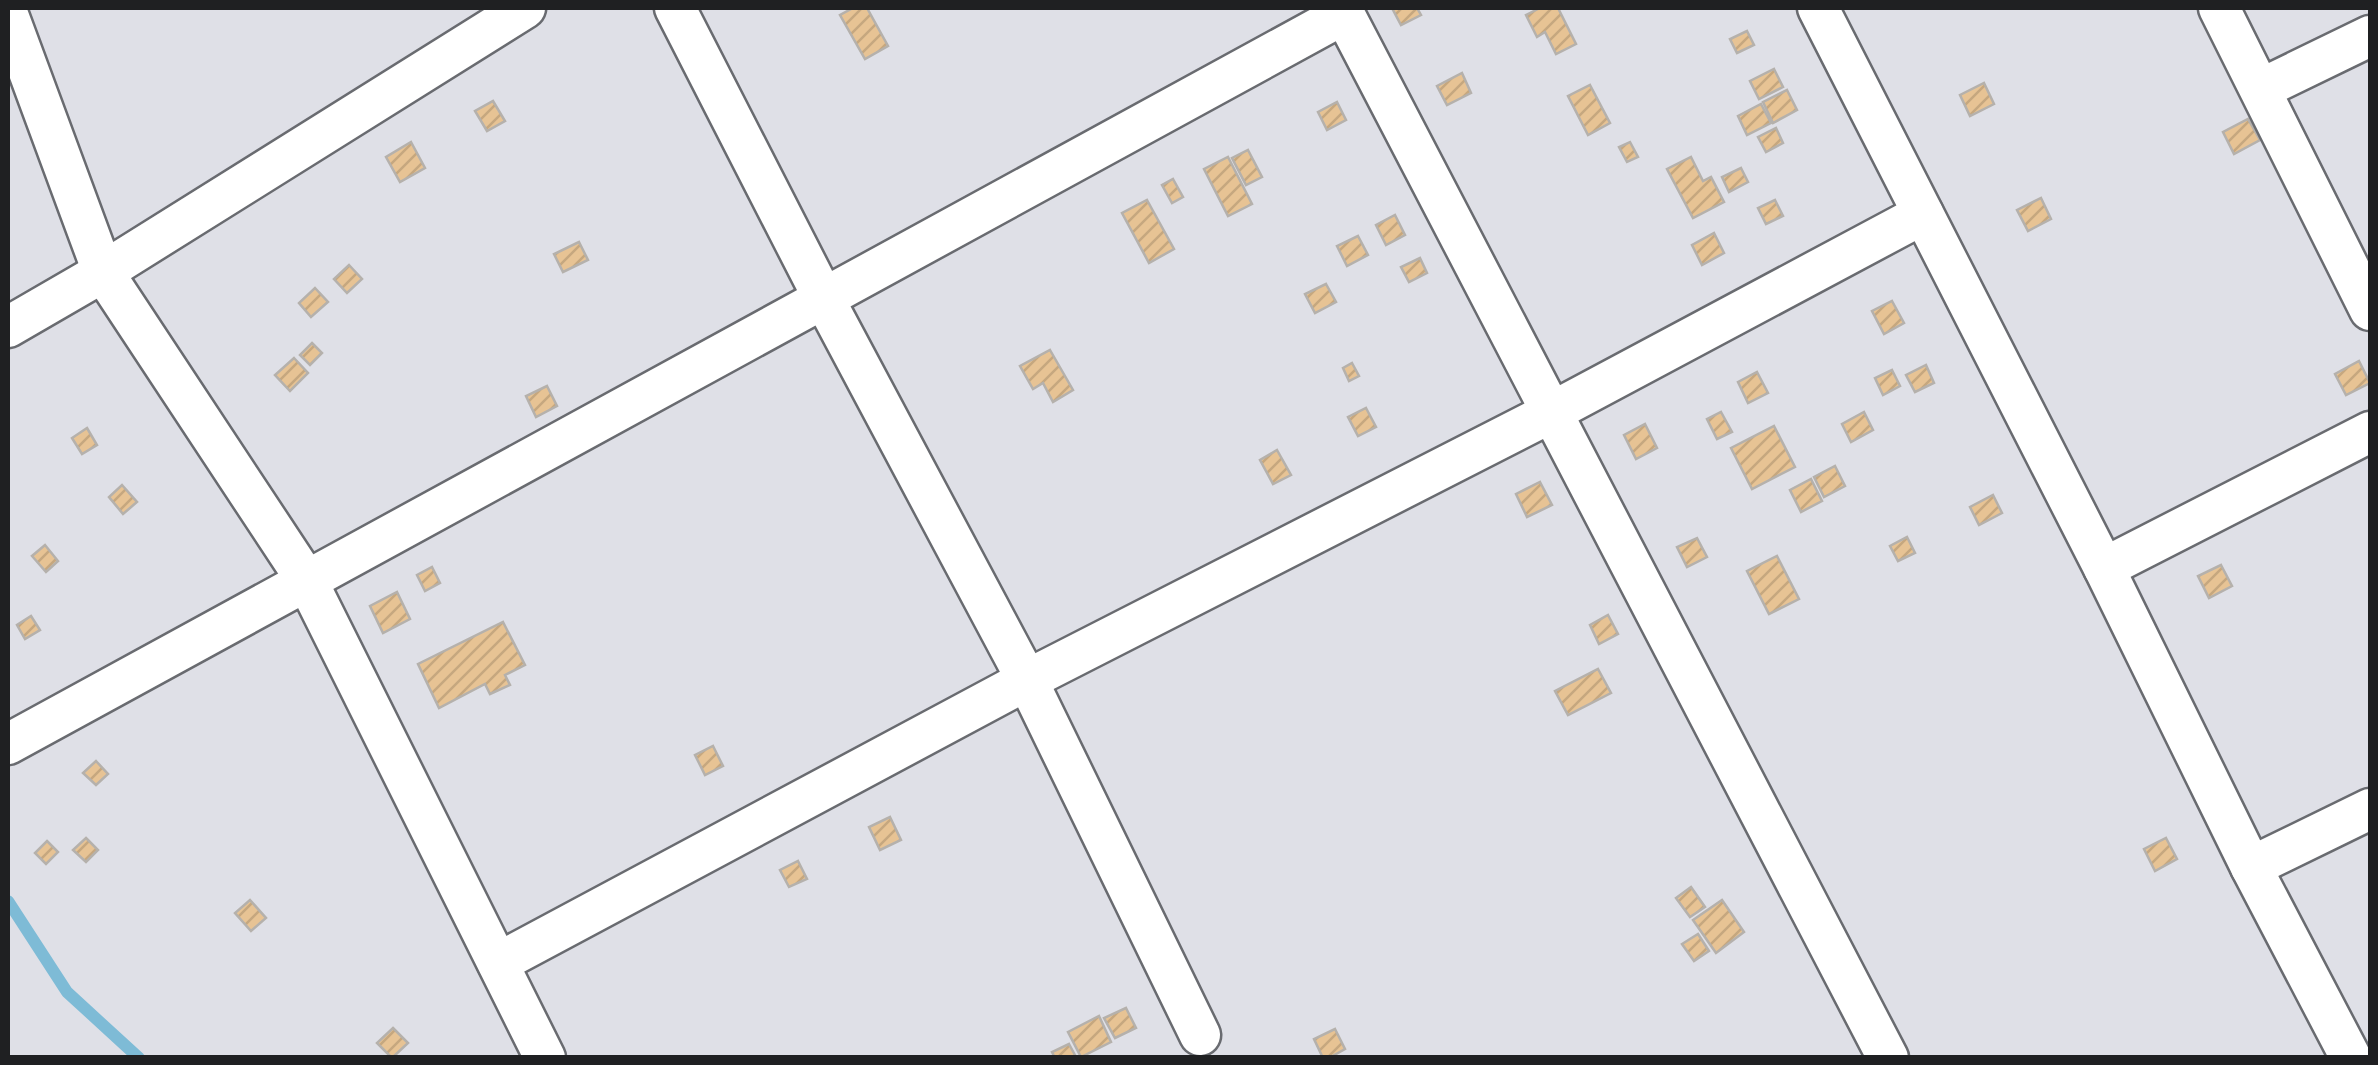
<svg xmlns="http://www.w3.org/2000/svg" width="2378" height="1065" viewBox="0 0 2378 1065" font-family="Inter,sans-serif">
<style>
.lines{fill:none;stroke-linecap:round;stroke-linejoin:round}
.stream{stroke:#7ebbd6;stroke-width:12}
.building{fill:url(#building-hatch);stroke:#b5b1ac;stroke-width:2.5}
.minor-casing{stroke:#696b70;stroke-width:45}
.minor{stroke:#fff;stroke-width:40}
</style>
<defs>
<pattern id="building-hatch" width="6" height="6" patternUnits="userSpaceOnUse" patternTransform="scale(2.5)"><rect width="6" height="6" fill="#e7c394"/><path d="M-1 1l2-2M0 6l6-6M5 7l2-2" fill="none" stroke="#c6a77f"/></pattern>
</defs>
<rect width="100%" height="100%" fill="#dfe0e7"/>
<g class="lines">
<path class="stream" d="M8,901L67,992L139,1058"/>
</g>
<g class="building">
<path d="M853,8H867L888,46L865,59L840,15Z"/>
<path d="M1392,8H1417L1421,15L1401,25Z"/>
<path d="M1540,8H1558L1576,44L1556,54L1545,32L1537,37L1526,15Z"/>
<path d="M1747,31L1754,45L1737,53L1730,39Z"/>
<path d="M1774,69L1783,87L1759,99L1750,81Z"/>
<path d="M1462,73L1471,93L1447,105L1437,86Z"/>
<path d="M1984,83L1994,104L1970,116L1960,95Z"/>
<path d="M1590,85L1610,123L1588,135L1568,96Z"/>
<path d="M1787,90L1797,110L1773,123L1763,102Z"/>
<path d="M493,101L505,121L487,131L475,111Z"/>
<path d="M1337,102L1346,120L1327,130L1318,112Z"/>
<path d="M1761,104L1771,123L1747,135L1738,116Z"/>
<path d="M2248,119L2260,140L2234,154L2223,132Z"/>
<path d="M1776,128L1783,143L1766,152L1758,137Z"/>
<path d="M411,142L425,168L400,182L386,157Z"/>
<path d="M1630,142L1638,157L1627,162L1619,147Z"/>
<path d="M1248,150L1262,177L1246,185L1232,158Z"/>
<path d="M1228,157L1252,204L1228,216L1204,169Z"/>
<path d="M1691,157L1703,181L1711,177L1724,202L1693,218L1667,169Z"/>
<path d="M1741,168L1748,182L1729,192L1722,177Z"/>
<path d="M1173,179L1183,197L1172,203L1162,185Z"/>
<path d="M2041,198L2051,219L2028,231L2017,210Z"/>
<path d="M1147,200L1174,249L1149,263L1122,213Z"/>
<path d="M1775,200L1783,216L1766,224L1758,208Z"/>
<path d="M1395,215L1405,235L1386,245L1376,225Z"/>
<path d="M1714,233L1724,253L1702,265L1692,245Z"/>
<path d="M1358,236L1368,255L1347,266L1337,246Z"/>
<path d="M579,242L588,260L563,272L554,254Z"/>
<path d="M1420,258L1427,273L1409,282L1401,267Z"/>
<path d="M349,265L362,279L347,293L334,279Z"/>
<path d="M1326,284L1336,302L1315,313L1305,294Z"/>
<path d="M315,288L328,302L311,317L299,303Z"/>
<path d="M1892,301L1904,323L1884,334L1872,311Z"/>
<path d="M312,343L322,353L310,365L300,355Z"/>
<path d="M1050,350L1073,390L1053,402L1043,383L1033,389L1020,366Z"/>
<path d="M294,358L308,373L290,391L275,375Z"/>
<path d="M2359,361L2370,383L2346,395L2335,374Z"/>
<path d="M1352,363L1359,376L1349,381L1343,368Z"/>
<path d="M1926,365L1934,383L1915,392L1906,375Z"/>
<path d="M1892,370L1900,386L1883,395L1875,378Z"/>
<path d="M1757,372L1768,393L1748,403L1738,382Z"/>
<path d="M547,386L557,406L536,417L526,396Z"/>
<path d="M1366,408L1376,427L1358,436L1348,417Z"/>
<path d="M1721,412L1732,432L1717,439L1707,419Z"/>
<path d="M1864,412L1873,430L1851,442L1842,424Z"/>
<path d="M1645,424L1657,448L1636,459L1624,435Z"/>
<path d="M1774,426L1795,467L1752,489L1731,448Z"/>
<path d="M87,428L97,445L82,454L72,438Z"/>
<path d="M1277,450L1291,475L1273,484L1260,460Z"/>
<path d="M1835,466L1845,486L1824,497L1814,477Z"/>
<path d="M1811,479L1822,501L1801,512L1790,490Z"/>
<path d="M1540,482L1552,505L1527,517L1516,494Z"/>
<path d="M122,485L137,502L123,514L109,497Z"/>
<path d="M1993,495L2002,513L1979,525L1970,507Z"/>
<path d="M1907,537L1915,553L1898,561L1890,546Z"/>
<path d="M1697,538L1707,557L1687,567L1677,547Z"/>
<path d="M45,545L58,561L46,572L32,556Z"/>
<path d="M1777,556L1799,599L1769,614L1747,571Z"/>
<path d="M2221,565L2232,586L2209,598L2198,576Z"/>
<path d="M432,567L440,583L425,591L417,575Z"/>
<path d="M397,592L410,619L383,633L370,606Z"/>
<path d="M1608,615L1618,634L1599,644L1590,625Z"/>
<path d="M31,616L40,630L25,639L17,625Z"/>
<path d="M503,622L525,665L505,675L510,685L490,694L485,684L439,708L418,664Z"/>
<path d="M1598,669L1611,693L1568,715L1555,691Z"/>
<path d="M713,746L723,766L705,775L695,755Z"/>
<path d="M96,761L108,774L96,785L83,773Z"/>
<path d="M890,817L901,840L880,850L869,827Z"/>
<path d="M86,838L98,850L86,862L73,850Z"/>
<path d="M2166,838L2177,859L2155,871L2144,849Z"/>
<path d="M47,841L58,852L46,864L35,853Z"/>
<path d="M798,861L807,879L789,887L780,870Z"/>
<path d="M1691,887L1705,907L1690,917L1676,898Z"/>
<path d="M250,900L266,918L251,931L235,913Z"/>
<path d="M1722,900L1744,932L1716,953L1693,920Z"/>
<path d="M1698,934L1709,951L1694,961L1682,944Z"/>
<path d="M1126,1008L1136,1028L1115,1038L1104,1018Z"/>
<path d="M1099,1016L1111,1042L1081,1057L1068,1032Z"/>
<path d="M393,1028L408,1043L392,1058L377,1043Z"/>
<path d="M1335,1029L1345,1049L1329,1058H1323L1314,1039Z"/>
<path d="M1069,1044L1076,1057L1055,1058L1052,1052Z"/>
</g>
<g class="lines">
<defs>
<g id="minor">
<path d="M675,8L824,299L1027,680L1200,1035"/>
<path d="M1341,8L1888,1058"/>
<path d="M1818,8L2104,568L2251,867L2351,1058"/>
<path d="M2219,8L2370,310"/>
<path d="M8,15L103,272L307,581L545,1058"/>
<path d="M2261,89L2370,36"/>
<path d="M8,327L103,272L525,8"/>
<path d="M2104,568L2370,432"/>
<path d="M8,744L1344,14"/>
<path d="M2251,867L2370,809"/>
<path d="M498,963L1027,680L1552,412L1923,214"/>
</g>
</defs>
<use href="#minor" class="minor-casing"/>
<use href="#minor" class="minor"/>
</g>
<rect width="2378" height="1065" fill="none" stroke="#1f2022" stroke-width="20"/>
</svg>
